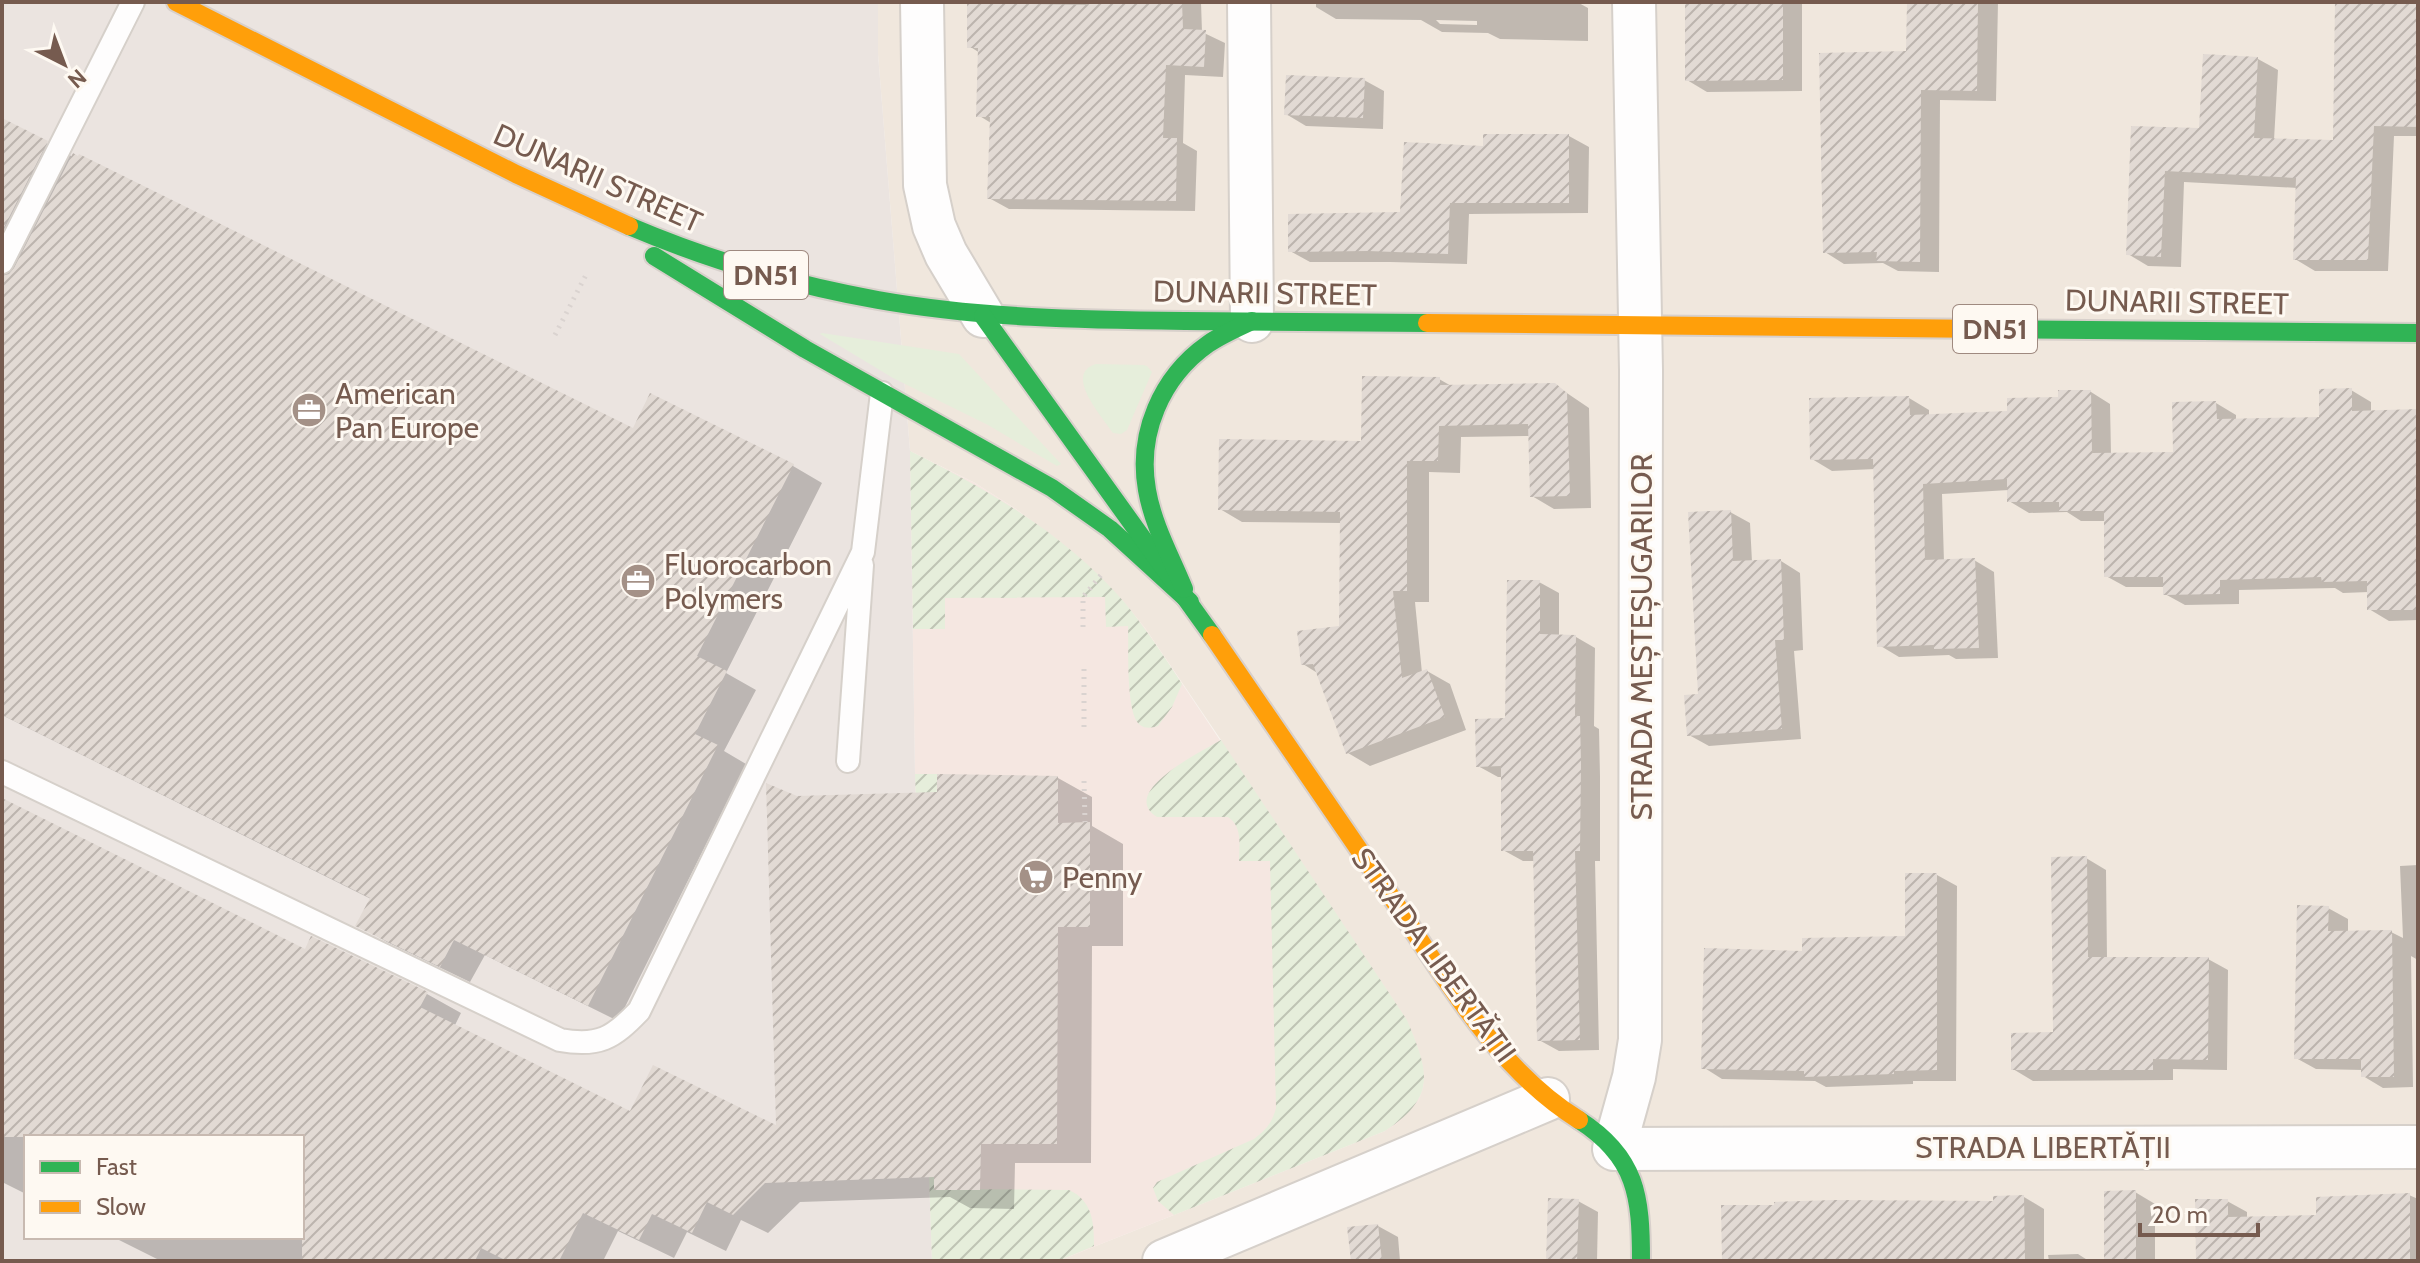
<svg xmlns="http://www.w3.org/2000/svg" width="2420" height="1263" viewBox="0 0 2420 1263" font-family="Cabin,sans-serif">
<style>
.residential{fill:#f0e7dd}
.commercial{fill:#f5e7e1}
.industrial{fill:#ebe4e0;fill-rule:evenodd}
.grass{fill:#e6eedb}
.garden{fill:url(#garden-furrows)}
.shadow{fill:#0003;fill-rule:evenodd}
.building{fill:url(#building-hatch)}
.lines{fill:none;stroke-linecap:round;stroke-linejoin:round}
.lane-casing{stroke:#d6d0ca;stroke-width:26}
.street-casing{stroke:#d6d0ca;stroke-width:46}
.fast-casing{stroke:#d8d0cb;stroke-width:22}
.slow-casing{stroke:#d8d0cb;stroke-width:22}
.path{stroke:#dad3d0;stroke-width:5;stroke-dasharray:2 6;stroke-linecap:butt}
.lane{stroke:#fefdfd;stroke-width:22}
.street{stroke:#fefdfd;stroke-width:42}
.fast{stroke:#30b455;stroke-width:18}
.slow{stroke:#ff9f0a;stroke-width:18}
.labels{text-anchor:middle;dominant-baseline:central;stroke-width:6;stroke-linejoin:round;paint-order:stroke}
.shield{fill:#fef9f2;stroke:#9f8a80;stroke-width:2}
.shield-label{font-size:28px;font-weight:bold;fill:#765b4f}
.street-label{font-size:30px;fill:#765b4f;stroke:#fef9f2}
.poi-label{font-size:30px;fill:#765b4f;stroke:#fef9f2;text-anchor:start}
</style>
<defs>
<pattern id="garden-furrows" width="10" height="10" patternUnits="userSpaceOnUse" patternTransform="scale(2)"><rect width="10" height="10" fill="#e6eedb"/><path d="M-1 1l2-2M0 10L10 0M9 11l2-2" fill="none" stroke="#bfc4b4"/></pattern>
<pattern id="building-hatch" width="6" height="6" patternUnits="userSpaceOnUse" patternTransform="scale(2)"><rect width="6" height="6" fill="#e2dad4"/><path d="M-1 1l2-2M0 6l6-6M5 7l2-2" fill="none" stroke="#bcb4ae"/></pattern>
</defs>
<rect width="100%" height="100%" fill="#f8f4ef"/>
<path class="residential" d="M878,2H2418V1261H1058L1385,1131L1221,740L1145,628L1122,600L1098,576L1050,535L1016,509L975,483L910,451L878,54Z"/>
<path class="commercial" d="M910,451L975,483L1016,509L1050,535L1097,576L1122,600L1145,628L1407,1020L1417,1044L1423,1066L1424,1085L1419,1101L1397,1124L1385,1131L1058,1261H932L915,774Z"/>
<path class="industrial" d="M2,2H878V54L910,451L915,774L932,1261H2ZM26,1137H302V1237H26Z"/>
<g class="grass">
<path d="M822,333L959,354L1061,464L1057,466L988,425L893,378L820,334Z"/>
<path d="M1096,364L1143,365L1147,366L1152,372L1127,430L1121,434L1113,433C1102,416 1063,374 1096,364Z"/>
</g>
<g class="garden">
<path d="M910,451C989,490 1067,535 1125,603C1146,629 1164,656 1182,684L1172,707L1158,726C1151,728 1146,729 1140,725C1125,714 1129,646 1128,626L1106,627L1105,597L945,598V629H913Z"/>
<path d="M1221,740L1407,1020C1429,1072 1437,1097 1385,1131L1174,1215L1158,1201L1153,1188L1157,1182L1254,1139C1266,1130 1272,1123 1276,1108L1270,861H1239C1239,845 1243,827 1228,817H1157C1117,792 1203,751 1221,740Z"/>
<path d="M915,774H937L934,1189L1069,1190C1093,1201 1094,1223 1094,1246L1058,1261H932Z"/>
</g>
<g class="shadow">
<path d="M969,2H1201L1202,32L1225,43L1223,77L1185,75L1183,143L1197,151L1195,211L1009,209L989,198L991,123L978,115L980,53L969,46Z"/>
<path d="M1316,2H1577L1588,8V41L1500,39L1488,33L1442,32L1421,20L1336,19L1316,7ZM1436,20L1477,21V25L1440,24Z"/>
<path d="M1687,2H1802V91L1707,92L1687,80Z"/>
<path d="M1909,2H1998L1996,101L1940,100L1939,272L1898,271L1883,263L1844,264L1825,252L1908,53Z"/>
<path d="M2337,2H2418V136H2394L2388,271H2315L2295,259L2298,188L2184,182L2181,267L2148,266L2128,254L2133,128L2201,130L2258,59L2278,70L2274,140L2335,142Z"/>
<path d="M1364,80L1384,91L1383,129L1306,126L1286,114Z"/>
<path d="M2,120L73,157L634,431L793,466L822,483L726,673L756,690L724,751L746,764L618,1021L485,955L470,982L387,942L358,925L371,899L2,715Z"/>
<path d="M1569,136L1589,147L1588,213L1469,214L1467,264L1390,262H1310L1290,251L1402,214L1485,148Z"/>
<path d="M1439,379L1453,387L1555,385L1589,408L1591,508L1554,509L1532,496L1531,436L1461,437L1460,473L1429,472V602H1415L1422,673L1427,671L1450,684L1466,730L1370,766L1348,753L1319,674L1303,664L1341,628L1342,523L1242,522L1220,509L1363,443Z"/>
<path d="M2351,390L2371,402V413L2418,411V620L2389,621L2369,609V592L2343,593L2335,588L2239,590V604L2185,605L2165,594V587H2126L2106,576V521H2081L2067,512L2029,513L2009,501V490L1942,494L1944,562L1974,560L1994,572L1998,658L1956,659L1949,655L1899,657L1879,645L1875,469L1832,471L1812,459L1909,398L1929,410V416L2009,413L2091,392L2110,404L2111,454H2175L2216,403L2236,415V421L2321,419Z"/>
<path d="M1730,512L1750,523L1752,562L1781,561L1800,573L1803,650L1794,651L1801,739L1709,746L1689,735L1700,696Z"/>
<path d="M1539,582L1559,593V637H1576L1595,648L1594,726L1599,729L1600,776V861H1595L1599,1050L1559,1051L1539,1040L1536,861H1523L1503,850V777H1498L1478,766L1507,720Z"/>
<path d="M1058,778L1092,797V826L1123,844V946H1092L1091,1163H1015L1014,1209L970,1208L950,1197L800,1202L768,1233L741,1220L726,1251L687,1232L674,1258L618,1231L603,1261H161L113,1237H302V1137H26V1194L2,1182V800L305,952L427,994L461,1013L454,1027L631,1114L778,1129L797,798L939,794Z"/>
<path d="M2086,858L2106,870L2107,959H2208L2228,970L2227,1070L2173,1069V1080L2033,1081L2013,1069L2055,1034Z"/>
<path d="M2418,865V960L2411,956L2413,1087L2383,1088L2363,1076V1070L2316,1069L2296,1058L2328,908L2348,919V933L2391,932L2403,938L2400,866Z"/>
<path d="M1937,875L1957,886L1956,1081H1913V1084L1826,1087L1815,1081L1722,1079L1703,1067L1804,953L1907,938Z"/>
<path d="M2135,1192L2155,1204V1261H2106Z"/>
<path d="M2409,1195L2418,1199V1261H2198L2227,1201L2247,1212V1218L2318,1217Z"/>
<path d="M2024,1197L2044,1209V1261H1724Z"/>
<path d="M1578,1201L1598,1212L1597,1261H1548Z"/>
<path d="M1378,1226L1398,1237L1400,1261H1353Z"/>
<path d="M2078,1254L2089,1261H2049L2048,1255Z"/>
</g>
<g class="building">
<path d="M1087,2H1182L1183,29L1206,30L1204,67L1166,65L1163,138H1177L1176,201L987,199L990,117H976L978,48H967V3L1087,5Z"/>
<path d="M1685,2H1783V80L1685,81Z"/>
<path d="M1907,2H1978L1977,91L1921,90L1920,262L1876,261L1877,252L1823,253L1819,53L1906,51Z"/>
<path d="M2335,2H2418V127L2374,126L2368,260H2293L2296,178L2165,171L2161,257L2126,255L2131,126L2199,128L2203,54L2258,57L2254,138L2333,140Z"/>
<path d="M1286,75L1365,78L1363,118L1284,115Z"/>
<path d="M2,118L48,141L2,231Z"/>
<path d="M1483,134H1569V203H1450L1448,254L1368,251L1288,252V214L1400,212L1404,142L1483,146Z"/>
<path d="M73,153L78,156L79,154L633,428L650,393L794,464L697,656L727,671L695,734L718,745L588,1006L454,940L440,967L355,926L370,898L2,715V276L9,274L14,268Z"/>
<path d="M1362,376L1440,377V385L1555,383L1567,393L1570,496L1530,497L1528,424L1439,426L1438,461H1407V591H1393L1402,678L1427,669L1445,717L1346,754L1313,664L1301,665L1297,631L1339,626L1340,512L1218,510L1219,439L1361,441Z"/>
<path d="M2352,388V411L2418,409V610H2367V581L2322,582L2321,577L2220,580V594L2163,595V577H2104V511H2059V502H2007V479L1923,484L1925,560L1975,558L1979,648L1934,649V645L1877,647L1873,459L1810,460L1809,398L1909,396L1910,415L2007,411V398L2058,397V390H2091L2092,453L2173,452L2172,402L2216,401L2217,419L2319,417V389Z"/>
<path d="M1731,510L1733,561L1781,559L1784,640H1775L1782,729L1687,736L1684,695L1698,694L1688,512Z"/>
<path d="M1507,580H1540V634L1576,635L1575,716H1580L1581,764L1580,851H1575L1580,1040L1537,1041L1533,851H1501V766L1476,767L1475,719L1505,718Z"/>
<path d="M937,774L1058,776V823L1090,822V927H1058L1057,1144H981L980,1190H934V1177L765,1183L733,1215L707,1202L692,1233L652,1214L639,1240L583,1213L559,1261H507L481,1248L475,1261H302V1137H2V798L305,949L311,936L428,992L420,1007L630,1111L653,1065L776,1125L766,783L797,796L937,792Z"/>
<path d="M2087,856L2088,957H2209L2208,1060L2153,1059V1070H2011V1033L2053,1032L2051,857Z"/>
<path d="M1905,873H1937V1070L1894,1071V1074L1804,1077V1071L1701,1069L1704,948L1802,951V938L1905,936Z"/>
<path d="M2297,905L2329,906L2328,931L2392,930L2394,1077H2361V1059H2294Z"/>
<path d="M2136,1190V1261H2104V1191Z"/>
<path d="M2410,1193V1261H2196L2195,1199H2228V1217L2316,1215V1197Z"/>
<path d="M2024,1195L2025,1261H1722L1721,1205H1774V1202L1834,1200L1993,1201V1196Z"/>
<path d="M1548,1198L1579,1199L1577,1261H1546Z"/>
<path d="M1378,1224L1382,1261H1351L1347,1227Z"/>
</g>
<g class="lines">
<defs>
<g id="lane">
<path d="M2,262L133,2"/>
<path d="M848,761L862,565"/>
<path d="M2,772L560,1040C599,1047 613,1038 639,1011L863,552L882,393"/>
</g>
<g id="street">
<path d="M922,2L925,185L934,226L946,254L983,316"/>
<path d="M1249,2L1252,321"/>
<path d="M1634,2L1641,370L1640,1040L1634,1077L1614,1149L2418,1147"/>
<path d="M1164,1261L1548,1099"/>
</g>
<g id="fast">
<path d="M629,226C709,260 793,285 878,300C980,318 1082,320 1185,321C1266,322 1347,323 1427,323"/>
<path d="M654,256L805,349L1052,488L1110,529L1190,602"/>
<path d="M983,316L1212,635"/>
<path d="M1988,329L2418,333"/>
<path d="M1184,589C1171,557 1153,525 1147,490C1137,434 1161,377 1208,344C1221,335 1237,328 1252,321"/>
<path d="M1579,1120C1637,1157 1641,1197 1641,1261"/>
</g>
<g id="slow">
<path d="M176,2L516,174L629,226"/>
<path d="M1427,323L1988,329"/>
<path d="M1212,635C1271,721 1330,808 1390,895C1444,975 1495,1068 1579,1120"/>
</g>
</defs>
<use href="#lane" class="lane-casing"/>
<use href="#street" class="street-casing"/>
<use href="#fast" class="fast-casing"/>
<use href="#slow" class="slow-casing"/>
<g class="path">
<path d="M555,335L588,271"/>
<path d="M1083,627V597L1101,575"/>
<path d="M1084,669V729"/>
<path d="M1084,781L1085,822"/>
</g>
<use href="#lane" class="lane"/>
<use href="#street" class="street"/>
<use href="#fast" class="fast"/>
<use href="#slow" class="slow"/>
</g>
<defs>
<symbol id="office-disc" viewBox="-11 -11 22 22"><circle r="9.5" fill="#a49187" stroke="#fef9f2"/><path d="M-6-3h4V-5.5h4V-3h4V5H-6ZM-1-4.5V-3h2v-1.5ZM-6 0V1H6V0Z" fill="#fff"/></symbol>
<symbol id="supermarket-disc" viewBox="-11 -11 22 22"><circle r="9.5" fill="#a49187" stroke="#fef9f2"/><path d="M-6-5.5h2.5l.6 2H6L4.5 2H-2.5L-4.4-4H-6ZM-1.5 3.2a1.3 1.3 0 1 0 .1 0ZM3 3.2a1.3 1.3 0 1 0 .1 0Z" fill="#fff"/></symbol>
</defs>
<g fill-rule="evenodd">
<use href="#office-disc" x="289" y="390" width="40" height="40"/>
<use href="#office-disc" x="618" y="561" width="40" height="40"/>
<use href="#supermarket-disc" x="1016" y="857" width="40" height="40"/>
</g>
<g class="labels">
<g class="shield">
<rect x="724" y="251" width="84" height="48" rx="6"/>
<rect x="1953" y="305" width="84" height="48" rx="6"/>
</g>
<g class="shield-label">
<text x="766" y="275">DN51</text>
<text x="1995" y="329">DN51</text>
</g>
<g class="street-label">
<text transform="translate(598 178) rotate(24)">DUNARII STREET</text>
<text transform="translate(1265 293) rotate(1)">DUNARII STREET</text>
<text transform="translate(2177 302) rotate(1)">DUNARII STREET</text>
<text transform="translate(1641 637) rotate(-90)">STRADA MEȘTEȘUGARILOR</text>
<text transform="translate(1434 955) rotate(54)">STRADA LIBERTĂȚII</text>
<text x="2043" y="1147">STRADA LIBERTĂȚII</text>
</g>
<g class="poi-label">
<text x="335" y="393">American<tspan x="335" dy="34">Pan Europe</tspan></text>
<text x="664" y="564">Fluorocarbon<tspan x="664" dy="34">Polymers</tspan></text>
<text x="1062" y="877">Penny</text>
</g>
</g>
<rect width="2420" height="1263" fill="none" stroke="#765b4f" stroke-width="8"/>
<rect x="24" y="1135" width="280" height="104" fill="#fef9f2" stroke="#c8bab1" stroke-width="2"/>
<rect x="40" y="1161" width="40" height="12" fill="#30b455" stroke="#c8bab1" stroke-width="2"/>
<text x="96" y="1175" font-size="24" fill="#765b4f">Fast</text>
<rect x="40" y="1201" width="40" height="12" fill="#ff9f0a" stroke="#c8bab1" stroke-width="2"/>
<text x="96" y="1215" font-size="24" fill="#765b4f">Slow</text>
<g transform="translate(64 64) rotate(138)" stroke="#fef9f2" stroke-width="6" paint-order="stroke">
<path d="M0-6L14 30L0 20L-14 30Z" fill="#765b4f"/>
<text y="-12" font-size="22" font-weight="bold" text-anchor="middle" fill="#765b4f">N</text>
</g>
<path d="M2140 1223v12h118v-12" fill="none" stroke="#765b4f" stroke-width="4"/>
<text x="2152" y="1223" font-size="24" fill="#765b4f" stroke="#fef9f2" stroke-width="6" paint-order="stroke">20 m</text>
</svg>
